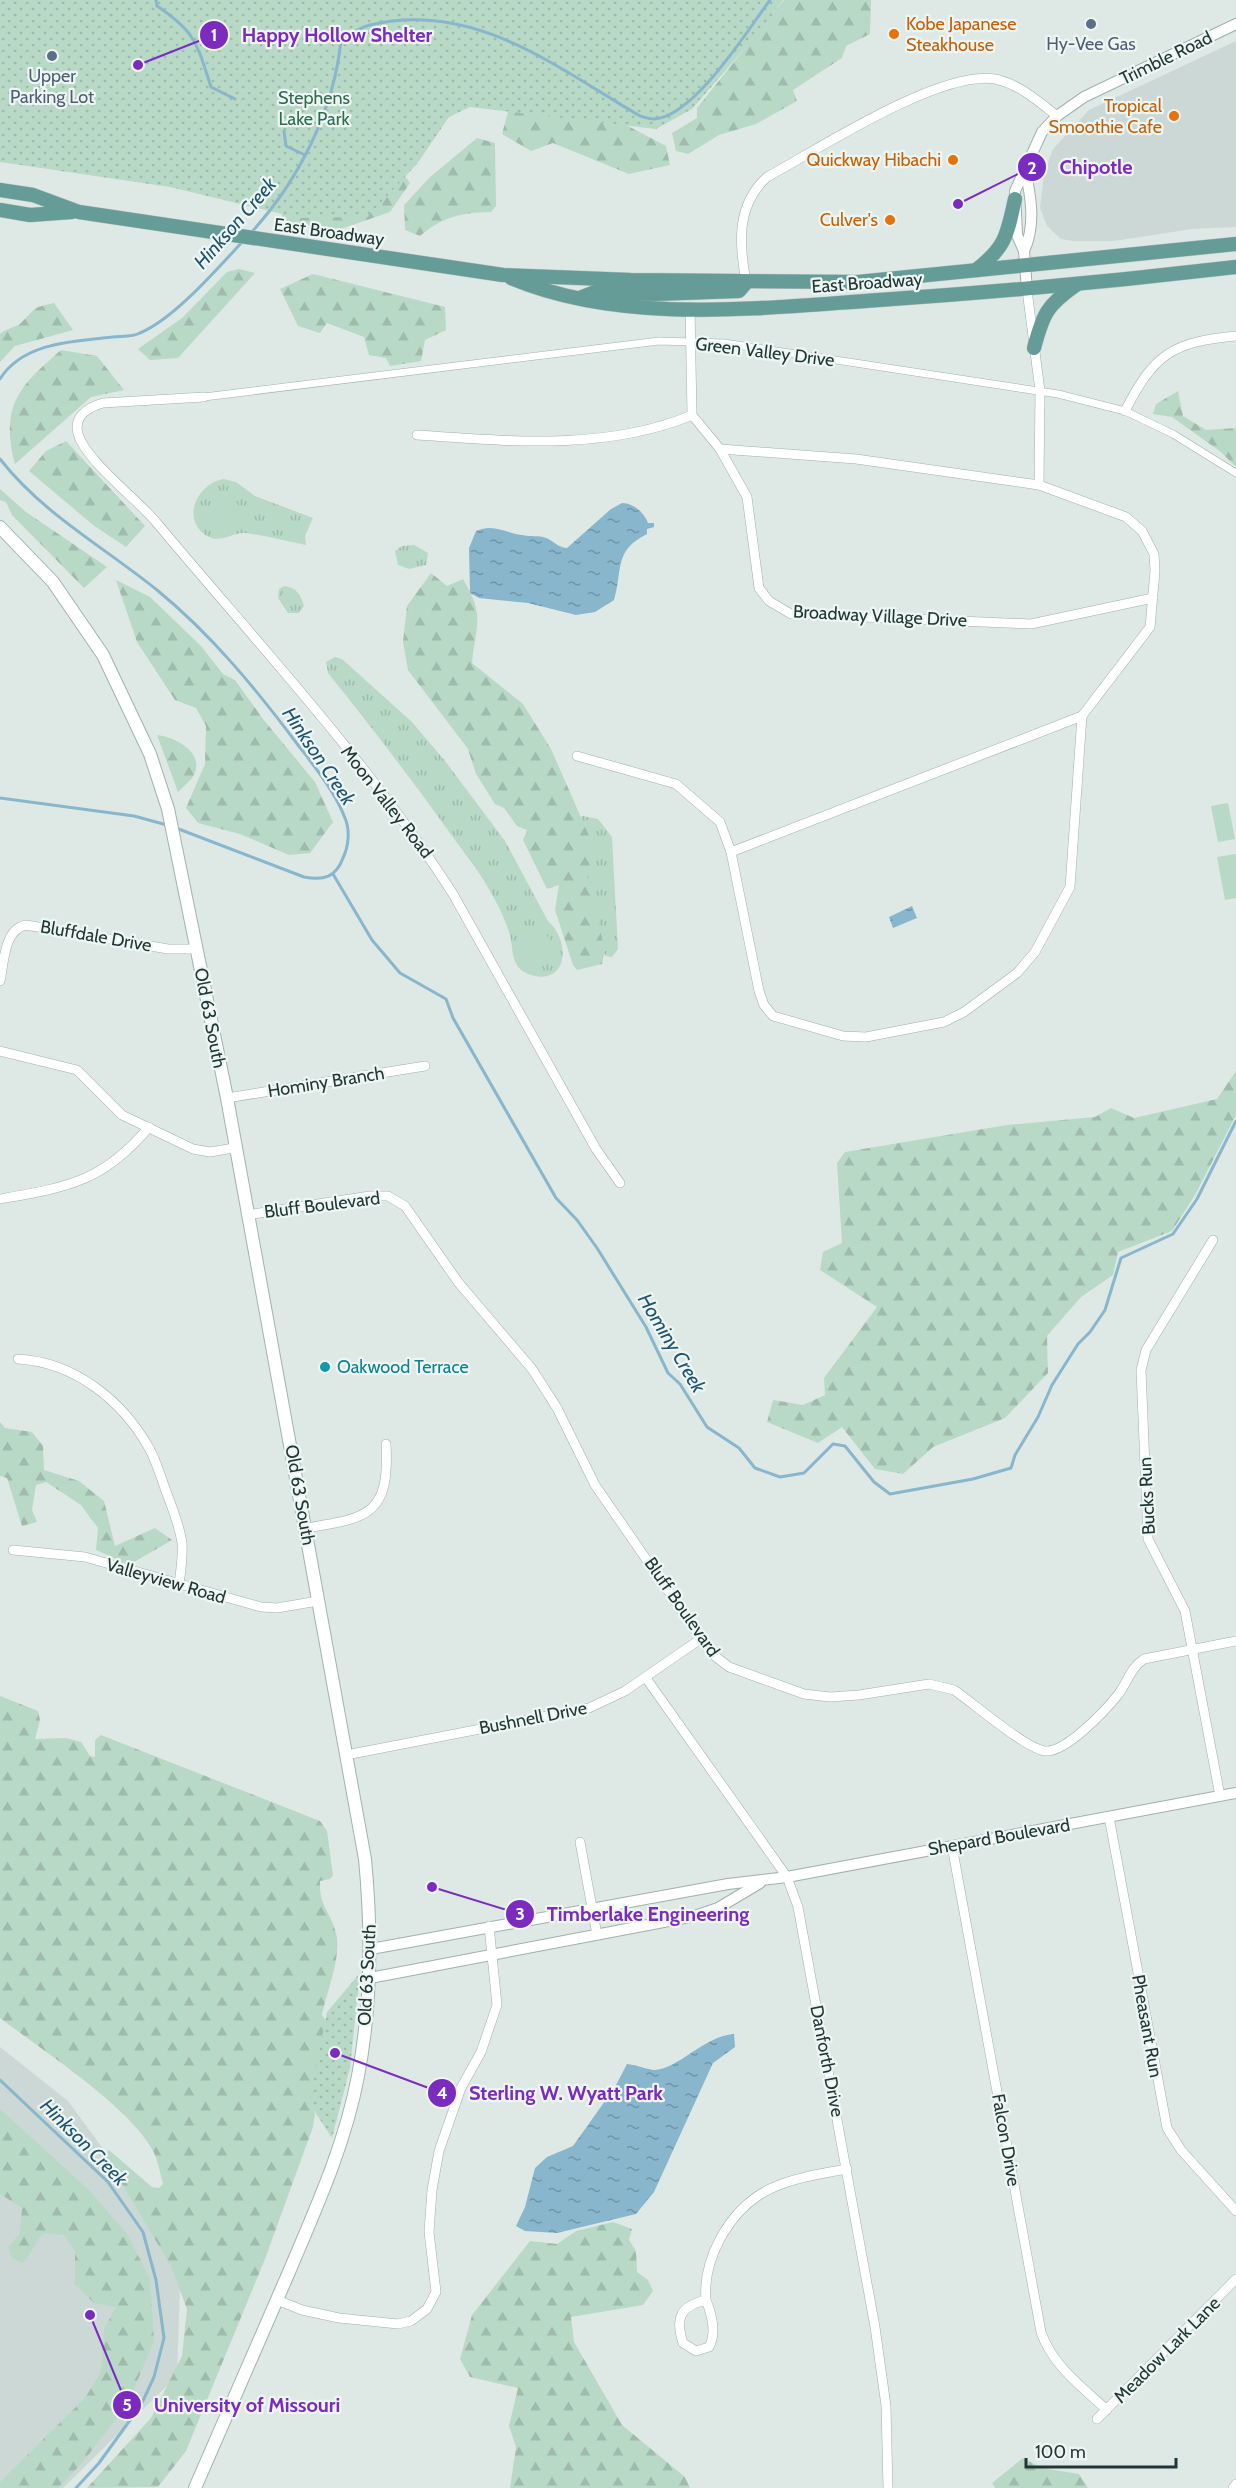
<svg xmlns="http://www.w3.org/2000/svg" width="1236" height="2488" viewBox="0 0 1236 2488" font-family="Cabin,sans-serif">
<style>
.built{fill:#ccd8d5}
.grass{fill:url(#grass-tufts)}
.forest{fill:url(#forest-firs)}
.park{fill:url(#park-dots)}
.pitch{fill:#b8d9c6}
.water{fill:url(#water-ripples)}
.lines{fill:none;stroke-linecap:round;stroke-linejoin:round}
.stream{stroke:#88b6cc;stroke-width:3}
.pedestrian-casing{stroke:#a1b0ad;stroke-width:8}
.minor-casing{stroke:#a1b0ad;stroke-width:10}
.tertiary-casing{stroke:#a1b0ad;stroke-width:12}
.secondary-casing{stroke:#9eb4b0;stroke-width:14}
.primary-casing{stroke:#bcc3c2;stroke-width:15}
.pedestrian{stroke:#fff;stroke-width:7}
.minor{stroke:#fff;stroke-width:9}
.tertiary{stroke:#fff;stroke-width:10}
.secondary{stroke:#fff;stroke-width:12}
.primary{stroke:#659c97;stroke-width:14}
.service-dot{fill:#5c6f8a;stroke:#eef6f3;stroke-width:2}
.food-dot{fill:#e8710a;stroke:#eef6f3;stroke-width:2}
.culture-dot{fill:#0f9aa8;stroke:#eef6f3;stroke-width:2}
.labels{text-anchor:middle;dominant-baseline:central;stroke-width:4.5;stroke-linejoin:round;paint-order:stroke}
.food-label{font-size:18px;fill:#c56008;stroke:#eef6f3;text-anchor:end}
.service-label{font-size:18px;fill:#4e5e75;stroke:#eef6f3}
.street-label{font-size:18px;fill:#203735;stroke:#eef6f3}
.park-label{font-size:18px;fill:#2d6c50;stroke:#eef6f3}
.culture-label{font-size:18px;fill:#0d838f;stroke:#eef6f3;text-anchor:start}
.water-label{font-size:20px;font-style:italic;fill:#1f546f;stroke:#eef6f3}
.leader{fill:none;stroke:#7b2cbf;stroke-width:2}
.callout-dot{fill:#7b2cbf;stroke:#eef6f3;stroke-width:2}
.mark-label{font-size:18px;text-anchor:middle;font-weight:bold;fill:#fff}
.callout-label{font-size:20px;text-anchor:middle;font-weight:bold;fill:#7b2cbf;stroke:#eef6f3;stroke-width:4.5;stroke-linejoin:round;paint-order:stroke}
</style>
<defs>
<pattern id="grass-tufts" width="24" height="20" patternUnits="userSpaceOnUse" patternTransform="scale(1.5)"><rect width="24" height="20" fill="#b8d9c6"/><path d="M3 7l-1-3M5 7V3M7 7l1-3M15 17l-1-3M17 17v-4M19 17l1-3" fill="none" stroke="#9ebbab"/></pattern>
<pattern id="forest-firs" width="22" height="20" patternUnits="userSpaceOnUse" patternTransform="scale(1.5)"><rect width="22" height="20" fill="#b8d9c6"/><path d="M5 1l3.5 6h-7zM16 11l3.5 6h-7z" fill="#9ebbab"/></pattern>
<pattern id="park-dots" width="8" height="8" patternUnits="userSpaceOnUse" patternTransform="scale(1.5)"><rect width="8" height="8" fill="#b8d9c6"/><path d="M2 2h.1M6 6h.1" fill="none" stroke="#9ebbab" stroke-width="1.8" stroke-linecap="round"/></pattern>
<pattern id="water-ripples" width="26" height="14" patternUnits="userSpaceOnUse" patternTransform="scale(1.5)"><rect width="26" height="14" fill="#88b6cc"/><path d="M2 4q2-2 4 0t4 0M15 11q2-2 4 0t4 0" fill="none" stroke="#6f95a6"/></pattern>
</defs>
<rect width="100%" height="100%" fill="#dee9e6"/>
<g class="built">
<path d="M1236,41V227L1192,229L1114,241H1073L1061,239L1047,226L1040,208L1044,174L1053,149L1089,110Z"/>
<path d="M0,2047L68,2101L181,2255L177,2376L63,2488H0Z"/>
</g>
<g class="grass">
<path d="M224,479L236,482L255,496L313,518L305,536L306,545C286,541 265,535 245,533C233,532 222,543 209,537C179,521 197,483 224,479Z"/>
<path d="M414,545L428,553L426,565L409,569L398,565L395,551L402,546Z"/>
<path d="M284,586C296,587 301,595 304,606L299,613H288L278,598L279,589Z"/>
<path d="M335,657L342,659L412,722L445,761L505,841L548,921C573,944 566,988 528,974C512,967 513,953 511,940C508,924 497,903 489,889C477,868 461,849 447,829C409,776 369,724 328,673L326,662Z"/>
<path d="M583,816L598,819L612,837L618,949L612,957L606,956L602,951L575,819Z"/>
</g>
<g class="forest">
<path d="M784,0H871L870,34L846,46L842,58L793,90L797,101L756,124L719,135L688,154L676,151L672,133L697,118V108Z"/>
<path d="M446,30L666,146L670,165L629,174L553,143L531,151L502,134L514,90L461,84L395,163L410,183L390,212L335,231L280,220L347,48Z"/>
<path d="M477,138L495,143L496,206L491,212C460,213 444,216 420,236L405,230L404,205L429,178Z"/>
<path d="M239,269L255,273L178,358L150,360L138,349L182,318L227,272Z"/>
<path d="M313,274L445,307L446,330L425,340L421,361L390,366L386,358L369,355L364,337L327,323L320,333L298,326L280,289Z"/>
<path d="M54,303L73,330L15,346L0,362V334C6,328 15,328 21,323C37,308 30,308 54,303Z"/>
<path d="M61,350L97,356L124,390L91,397L15,464C0,404 20,386 61,350Z"/>
<path d="M1178,391L1183,416L1206,430L1236,428V467L1221,452L1172,417L1153,414L1156,404Z"/>
<path d="M66,441L145,526L126,547L93,525L29,471L46,451Z"/>
<path d="M0,489L26,512L107,567L84,588L12,515L6,502L0,500Z"/>
<path d="M431,573L447,586L463,579C485,616 476,623 472,663L523,704L551,749L597,854L586,871L605,951L602,964L577,970L573,965L555,910L559,885L547,889L523,840L527,830L517,826L504,808L495,804L476,774L468,749L408,670L403,642L407,606Z"/>
<path d="M116,580L150,597L201,646L223,674L235,680L263,719L315,782L333,822L310,853L289,855L240,834L198,823L186,808L205,764L206,726L196,708L175,700L137,642Z"/>
<path d="M157,735C176,737 208,754 192,778C188,783 183,787 178,792Z"/>
<path d="M1236,1071V1115L1195,1195L1172,1231L1118,1252L1113,1275L1081,1297L1047,1336L1048,1373L1005,1418L933,1447L903,1474L875,1469L842,1427L818,1443L767,1422L773,1400L803,1405L825,1395L824,1378L877,1307L820,1270L823,1252L842,1243L837,1163L845,1152L1007,1125L1095,1117L1111,1108L1134,1118L1217,1099Z"/>
<path d="M0,1422L5,1428L32,1432L43,1446L44,1470L79,1481L104,1501L115,1546L155,1528L172,1540L129,1565L96,1550L98,1528L81,1505L46,1482L36,1485L32,1510L37,1522L22,1526L7,1478L0,1476Z"/>
<path d="M0,1696L38,1711L40,1720L35,1739L66,1738L81,1742L90,1756L95,1757V1740L101,1735L320,1821L327,1831L333,1876L330,1879L320,1881C319,1907 330,1910 336,1933C342,1955 327,1991 322,2015L327,2022L311,2104L315,2114L313,2127L265,2259L186,2451L158,2487L87,2488L151,2418L182,2356L187,2309L171,2266L104,2154L109,2150L152,2187L159,2188L163,2184C160,2173 158,2159 152,2149C126,2104 43,2051 0,2018Z"/>
<path d="M0,2109L91,2192L127,2234L150,2279L154,2341L128,2403L83,2462L58,2488H0V2482L85,2398L101,2372L104,2329L116,2307L94,2303L75,2284V2251L64,2235L44,2233C34,2242 32,2255 22,2263L12,2258L8,2248L20,2233L22,2208L0,2194Z"/>
<path d="M613,2222L632,2229L629,2240L636,2251L637,2272L648,2280L653,2291L643,2305L571,2317L574,2342L622,2425L685,2477L690,2488H510L516,2447L509,2426L518,2388L470,2377L460,2359L472,2315L530,2241L557,2244L576,2231Z"/>
<path d="M1023,2458L1042,2468L1079,2474L1088,2488H995L992,2483Z"/>
</g>
<g class="park">
<path d="M0,0H783L761,30L692,109L656,129L470,107L449,117L417,164L367,217L299,218L170,187L0,162Z"/>
<path d="M360,1973L350,2068L332,2138L309,2103L327,2012Z"/>
</g>
<g class="pitch">
<circle cx="224" cy="510" r="15"/>
<path d="M1228,803L1235,839L1218,842L1211,806Z"/>
<path d="M1236,854V898L1225,900L1217,857Z"/>
<circle cx="538" cy="948" r="15"/>
</g>
<g class="water">
<path d="M622,503C633,503 644,512 648,523H654V527L647,529V534C613,551 623,570 614,600L595,612L576,615L528,603L479,598L470,593L469,548L476,531C494,523 505,533 522,535C530,537 539,535 546,538C554,541 557,547 567,548L611,509Z"/>
<path d="M912,906L917,918L893,928L889,917Z"/>
<path d="M734,2034L735,2047L713,2063L654,2192L636,2214L557,2233L525,2231L516,2226L525,2207L535,2168L547,2157L573,2146L615,2087L627,2064C636,2065 646,2069 654,2070C677,2070 704,2036 734,2034Z"/>
</g>
<g class="lines">
<g class="stream">
<path d="M156,0L157,6C196,32 197,44 211,87L235,99"/>
<path d="M284,131L286,146L305,155"/>
<path d="M250,234C298,182 334,111 341,40C350,35 360,27 370,25C473,0 556,67 640,116C644,117 650,119 654,119C694,117 747,31 770,0"/>
<path d="M0,379C23,342 75,341 113,337C121,336 133,337 140,333C174,319 218,268 243,241"/>
<path d="M0,459C43,514 104,547 157,590C212,635 256,689 298,745C315,767 335,792 345,818C350,830 349,845 343,858C336,877 324,881 304,877L176,828"/>
<path d="M0,798L134,816L167,825"/>
<path d="M333,874L372,940L400,973L446,999L453,1018L556,1198L577,1220L597,1248L646,1327L668,1373L680,1384L707,1427L739,1448L755,1468L780,1477L804,1473L833,1444L845,1446L874,1482L890,1494L973,1479L1011,1468L1015,1455L1038,1417L1052,1385L1078,1344L1090,1332L1105,1310L1121,1258L1173,1234L1197,1199L1236,1121"/>
<path d="M0,2080L108,2182L143,2232L156,2280L164,2338L154,2377L141,2405L99,2463L76,2488"/>
</g>
<defs>
<path id="pedestrian" d="M204,397L659,341L724,343L1058,394L1125,411L1173,434L1236,473"/>
<g id="minor">
<path d="M746,282C739,244 736,205 767,177C817,150 941,69 995,79C1019,84 1038,101 1057,116"/>
<path d="M1027,290L1040,391L1039,485"/>
<path d="M690,308L692,415L720,449L747,497L759,588L769,601L791,614L1031,624L1153,598"/>
<path d="M204,397L103,403C89,407 73,416 78,434C86,461 137,499 156,522C257,643 368,761 453,894L596,1149L620,1183"/>
<path d="M1125,411C1154,354 1172,342 1236,336"/>
<path d="M417,435C507,441 607,451 692,415"/>
<path d="M577,756L676,784L720,822L731,852L1082,716L1150,627L1155,571L1154,554L1142,531L1126,517L1039,485L856,459L720,449"/>
<path d="M731,852L759,991L764,1005L773,1016L843,1036L866,1037L944,1022L964,1012L1017,973L1035,952L1070,887L1082,716"/>
<path d="M0,981C4,963 4,929 26,925L168,949H197"/>
<path d="M0,1051L77,1070L122,1115L193,1149L210,1152L234,1148"/>
<path d="M227,1098L425,1066"/>
<path d="M0,1199C68,1187 103,1182 149,1127"/>
<path d="M247,1215L370,1196H388L405,1206L458,1282L532,1369L557,1408L595,1485L711,1653L729,1667L804,1694L830,1697L859,1695L929,1684L954,1690C972,1702 1027,1750 1046,1751C1066,1752 1104,1712 1117,1696C1127,1684 1130,1668 1144,1659L1236,1641"/>
<path d="M1213,1240L1146,1350L1141,1370L1148,1539L1185,1611L1220,1796"/>
<path d="M18,1359C74,1362 122,1400 149,1448C158,1464 162,1482 169,1499C174,1513 180,1528 182,1543C183,1557 181,1570 179,1584"/>
<path d="M307,1528C368,1518 390,1515 386,1444"/>
<path d="M13,1550L85,1557L261,1607L277,1608L318,1601"/>
<path d="M646,1678L787,1877L798,1907L875,2327L886,2406L888,2488"/>
<path d="M346,1755L589,1708L625,1691L702,1638"/>
<path d="M1109,1817L1167,2128L1181,2150L1236,2211"/>
<path d="M580,1842L597,1935"/>
<path d="M952,1846L1041,2332C1052,2365 1082,2387 1107,2410"/>
<path d="M277,2300L302,2310L339,2318L398,2324L411,2321L427,2309L436,2292L429,2232L432,2190L439,2151L461,2088L481,2052L497,2005L489,1926"/>
<path d="M706,2300C712,2315 717,2333 709,2347L696,2351L683,2343C675,2318 680,2306 706,2300C704,2278 710,2258 720,2239C750,2184 791,2179 847,2169"/>
<path d="M1097,2419L1236,2279"/>
<path d="M1233,2488L1236,2484"/>
</g>
<g id="tertiary">
<path d="M1024,251C1036,225 1031,197 1025,169"/>
<path d="M1027,290L1024,251L1017,235L1015,191L1042,132L1057,116L1084,97L1236,24"/>
<path d="M371,1949L728,1884L787,1877L1236,1793"/>
<path d="M370,1978L695,1916L718,1908L760,1883"/>
</g>
<path id="secondary" d="M0,527L53,582L103,655L150,754L168,809L227,1098L365,1859C372,1932 372,2003 358,2076C345,2145 316,2208 289,2272C258,2344 227,2416 195,2488"/>
<g id="primary">
<path d="M0,190L33,195L79,212L503,275L631,280L858,282L1236,244"/>
<path d="M0,210L30,215L72,212"/>
<path d="M976,270C1006,247 1007,235 1015,199"/>
<path d="M511,278C623,325 760,308 879,300C998,292 1117,281 1236,267"/>
<path d="M582,297L595,292L655,294L739,291L746,283"/>
<path d="M1034,348C1043,314 1047,305 1076,285"/>
</g>
</defs>
<use href="#pedestrian" class="pedestrian-casing"/>
<use href="#minor" class="minor-casing"/>
<use href="#tertiary" class="tertiary-casing"/>
<use href="#secondary" class="secondary-casing"/>
<use href="#primary" class="primary-casing"/>
<use href="#pedestrian" class="pedestrian"/>
<use href="#minor" class="minor"/>
<use href="#tertiary" class="tertiary"/>
<use href="#secondary" class="secondary"/>
<use href="#primary" class="primary"/>
</g>
<g class="service-dot">
<circle cx="1091" cy="24" r="6"/>
<circle cx="52" cy="56" r="6"/>
</g>
<g class="food-dot">
<circle cx="894" cy="34" r="6"/>
<circle cx="1174" cy="116" r="6"/>
<circle cx="953" cy="160" r="6"/>
<circle cx="890" cy="220" r="6"/>
</g>
<circle class="culture-dot" cx="325" cy="1367" r="6"/>
<g class="labels">
<g class="food-label">
<text x="906" y="24" text-anchor="start">Kobe Japanese<tspan x="906" dy="21">Steakhouse</tspan></text>
<text x="1162" y="106">Tropical<tspan x="1162" dy="21">Smoothie Cafe</tspan></text>
<text x="941" y="160">Quickway Hibachi</text>
<text x="878" y="220">Culver's</text>
</g>
<g class="service-label">
<text x="1091" y="44">Hy-Vee Gas</text>
<text x="52" y="76">Upper<tspan x="52" dy="21">Parking Lot</tspan></text>
</g>
<g class="street-label">
<text transform="translate(1166 58) rotate(-26)">Trimble Road</text>
<text transform="translate(329 232) rotate(8)">East Broadway</text>
<text transform="translate(867 283) rotate(-4)">East Broadway</text>
<text transform="translate(765 352) rotate(7)">Green Valley Drive</text>
<text transform="translate(880 616) rotate(3)">Broadway Village Drive</text>
<text transform="translate(387 802) rotate(52)">Moon Valley Road</text>
<text transform="translate(96 936) rotate(10)">Bluffdale Drive</text>
<text transform="translate(210 1018) rotate(79)">Old 63 South</text>
<text transform="translate(326 1082) rotate(-9)">Hominy Branch</text>
<text transform="translate(322 1205) rotate(-7)">Bluff Boulevard</text>
<text transform="translate(300 1495) rotate(80)">Old 63 South</text>
<text transform="translate(1147 1496) rotate(-93)">Bucks Run</text>
<text transform="translate(166 1581) rotate(16)">Valleyview Road</text>
<text transform="translate(682 1607) rotate(55)">Bluff Boulevard</text>
<text transform="translate(533 1718) rotate(-11)">Bushnell Drive</text>
<text transform="translate(999 1837) rotate(-10)">Shepard Boulevard</text>
<text transform="translate(367 1975) rotate(-87)">Old 63 South</text>
<text transform="translate(1147 2026) rotate(80)">Pheasant Run</text>
<text transform="translate(827 2061) rotate(79)">Danforth Drive</text>
<text transform="translate(1006 2140) rotate(80)">Falcon Drive</text>
<text transform="translate(1167 2350) rotate(-45)">Meadow Lark Lane</text>
</g>
<g class="park-label">
<text x="314" y="98">Stephens<tspan x="314" dy="21">Lake Park</tspan></text>
</g>
<g class="culture-label">
<text x="337" y="1367">Oakwood Terrace</text>
</g>
<g class="water-label">
<text transform="translate(235 223) rotate(-49)">Hinkson Creek</text>
<text transform="translate(319 756) rotate(56)">Hinkson Creek</text>
<text transform="translate(672 1343) rotate(59)">Hominy Creek</text>
<text transform="translate(84 2142) rotate(45)">Hinkson Creek</text>
</g>
</g>
<path class="leader" d="M138 65L214 35M958 204L1032 167M432 1887L520 1914M335 2053L442 2093M90 2315L127 2405"/>
<g class="callout-dot">
<circle cx="138" cy="65" r="6"/>
<circle cx="958" cy="204" r="6"/>
<circle cx="432" cy="1887" r="6"/>
<circle cx="335" cy="2053" r="6"/>
<circle cx="90" cy="2315" r="6"/>
<circle cx="214" cy="35" r="15"/>
<circle cx="1032" cy="167" r="15"/>
<circle cx="520" cy="1914" r="15"/>
<circle cx="442" cy="2093" r="15"/>
<circle cx="127" cy="2405" r="15"/>
</g>
<g class="mark-label">
<text x="214" y="41">1</text>
<text x="1032" y="174">2</text>
<text x="520" y="1920">3</text>
<text x="442" y="2099">4</text>
<text x="127" y="2411">5</text>
</g>
<g class="callout-label">
<text x="337" y="42">Happy Hollow Shelter</text>
<text x="1096" y="174">Chipotle</text>
<text x="648" y="1921">Timberlake Engineering</text>
<text x="566" y="2100">Sterling W. Wyatt Park</text>
<text x="247" y="2412">University of Missouri</text>
</g>
<path d="M1026 2458v9h150v-9" fill="none" stroke="#203735" stroke-width="3"/>
<text x="1035" y="2458" font-size="18" fill="#203735" stroke="#eef6f3" stroke-width="4.5" paint-order="stroke">100 m</text>
</svg>
